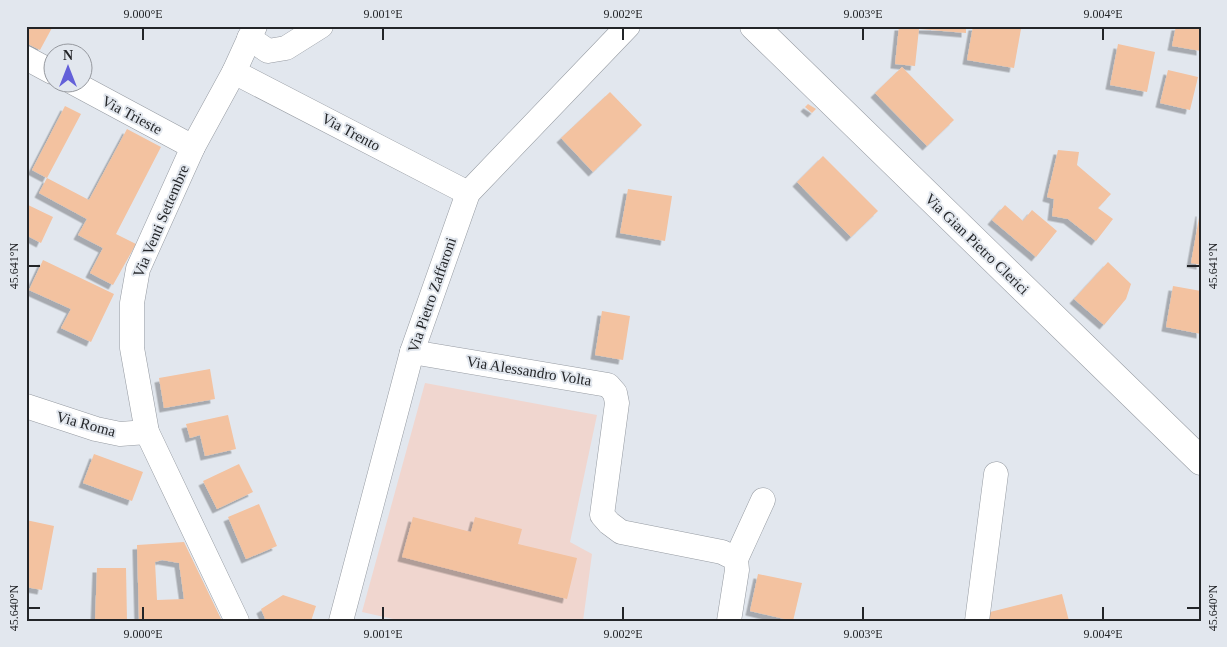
<svg xmlns="http://www.w3.org/2000/svg" width="1227" height="647" viewBox="0 0 1227 647" font-family="Georgia,serif">
<style>
.education{fill:#f0d6cf}
.building{fill:#f3c2a0;fill-rule:evenodd;filter:url(#shadow)}
.lines{fill:none;stroke-linecap:round;stroke-linejoin:round}
.minor-casing{stroke:#969ba2;stroke-width:25}
.primary-casing{stroke:#969ba2;stroke-width:29}
.minor{stroke:#fff;stroke-width:24}
.primary{stroke:#fff;stroke-width:28}
.ticks{fill:none;stroke:#232528;stroke-width:2}
.labels{text-anchor:middle;dominant-baseline:central;stroke-width:4;stroke-linejoin:round;paint-order:stroke}
.street-label{font-size:15px;fill:#232528;stroke:#e2e7ee}
.neatline{fill:none;stroke:#232528;stroke-width:2}
.ticks-label{font-size:12px;text-anchor:middle;fill:#232528}
</style>
<defs>
<filter id="shadow"><feDropShadow dx="-4.5" dy="4.5" stdDeviation="0" flood-color="#0004"/></filter>
</defs>
<rect width="100%" height="100%" fill="#e2e7ee"/>
<path class="education" d="M425,383L597,415L570,542L592,554L583,621H402L362,612Z"/>
<g class="building">
<path d="M30,26H53L40,50L26,43V34Z"/>
<path d="M899,26H966V33L919,29L915,66L895,64Z"/>
<path d="M973,26H1007L1021,29L1014,68L967,60Z"/>
<path d="M1176,26H1201V51L1172,46Z"/>
<path d="M1118,44L1155,52L1147,92L1110,85Z"/>
<path d="M902,67L954,120L927,146L875,93Z"/>
<path d="M1168,70L1198,77L1190,110L1160,103Z"/>
<path d="M610,92L642,125L593,172L561,138Z"/>
<path d="M808,104L816,109L812,113L805,107Z"/>
<path d="M65,106L81,114L47,178L89,200L127,129L161,147L116,234L136,244L113,285L90,273L103,248L78,235L87,219L39,193L47,178L32,170Z"/>
<path d="M1058,150L1079,152L1077,165L1111,194L1098,208L1113,219L1096,241L1068,219L1052,216L1054,199L1047,197Z"/>
<path d="M823,156L878,211L851,237L797,182Z"/>
<path d="M628,189L672,196L665,241L620,233Z"/>
<path d="M26,204L53,217L41,243L26,235Z"/>
<path d="M1005,205L1023,221L1032,210L1057,231L1036,257L992,220Z"/>
<path d="M1200,212H1201V265L1191,263Z"/>
<path d="M43,260L114,294L91,342L61,328L71,309L29,290Z"/>
<path d="M1108,262L1131,284L1126,299L1104,325L1074,299Z"/>
<path d="M1173,286L1201,291V334L1166,327Z"/>
<path d="M602,311L630,316L623,360L595,355Z"/>
<path d="M210,369L215,399L164,408L159,378Z"/>
<path d="M228,415L236,449L205,456L200,435L190,438L186,424Z"/>
<path d="M94,454L143,472L132,501L83,483Z"/>
<path d="M239,464L253,492L217,509L203,481Z"/>
<path d="M259,504L277,546L246,559L228,517Z"/>
<path d="M413,517L471,532L475,517L522,529L518,544L577,558L567,599L402,557Z"/>
<path d="M26,520L54,526L42,590L26,587Z"/>
<path d="M184,542L222,621H139L137,545ZM162,560L179,563L184,599L157,600L155,562Z"/>
<path d="M97,568H126L127,621H95Z"/>
<path d="M758,574L802,583L793,621L750,611Z"/>
<path d="M1062,594L1069,621H988L986,613Z"/>
<path d="M283,595L316,606L311,621H266L261,609Z"/>
</g>
<g class="lines">
<defs>
<g id="minor">
<path d="M249,38L268,51L286,48L321,26"/>
<path d="M26,58L52,72"/>
<path d="M234,72L468,193"/>
<path d="M72,82L193,147"/>
<path d="M412,352L608,385L615,393L617,403L602,515L609,523L621,532L722,552L736,559L737,570L729,621"/>
<path d="M26,406L96,429L120,434L147,432"/>
<path d="M736,559L763,500"/>
<path d="M237,621L147,432L132,348V303L138,269L193,147L234,72L255,26"/>
<path d="M341,621L412,352L468,193L628,26"/>
<path d="M977,621L996,474"/>
</g>
<path id="primary" d="M754,26L1201,461"/>
</defs>
<use href="#minor" class="minor-casing"/>
<use href="#primary" class="primary-casing"/>
<use href="#minor" class="minor"/>
<use href="#primary" class="primary"/>
</g>
<path class="ticks" d="M143,28V40M383,28V40M623,28V40M863,28V40M1103,28V40M28,266H40M1187,266H1200M143,607V620M383,607V620M623,607V620M863,607V620M1103,607V620M28,608H40M1187,608H1200"/>
<g class="labels">
<g class="street-label">
<text transform="translate(132 115) rotate(28)">Via Trieste</text>
<text transform="translate(351 132) rotate(28)">Via Trento</text>
<text transform="translate(161 221) rotate(-67)">Via Venti Settembre</text>
<text transform="translate(977 244) rotate(44)">Via Gian Pietro Clerici</text>
<text transform="translate(432 295) rotate(-71)">Via Pietro Zaffaroni</text>
<text transform="translate(529 371) rotate(9)">Via Alessandro Volta</text>
<text transform="translate(86 424) rotate(15)">Via Roma</text>
</g>
</g>
<rect width="1227" height="647" fill="none" stroke="#e2e7ee" stroke-width="55"/>
<g transform="translate(68 68)"><circle r="24" fill="#e2e7ee" stroke="#96999f"/>
<path d="M0-4L9 19L0 12L-9 19Z" fill="#6360d9"/>
<text y="-8" font-size="14" font-weight="bold" text-anchor="middle" fill="#232528">N</text>
</g>
<rect x="28" y="28" width="1172" height="592" class="neatline"/>
<g class="ticks-label">
<text x="143" y="18">9.000°E</text>
<text x="383" y="18">9.001°E</text>
<text x="623" y="18">9.002°E</text>
<text x="863" y="18">9.003°E</text>
<text x="1103" y="18">9.004°E</text>
<text transform="translate(14 266) rotate(-90)" y="4">45.641°N</text>
<text transform="translate(1213 266) rotate(-90)" y="4">45.641°N</text>
<text transform="translate(14 608) rotate(-90)" y="4">45.640°N</text>
<text transform="translate(1213 608) rotate(-90)" y="4">45.640°N</text>
<text x="143" y="638">9.000°E</text>
<text x="383" y="638">9.001°E</text>
<text x="623" y="638">9.002°E</text>
<text x="863" y="638">9.003°E</text>
<text x="1103" y="638">9.004°E</text>
</g>
</svg>
